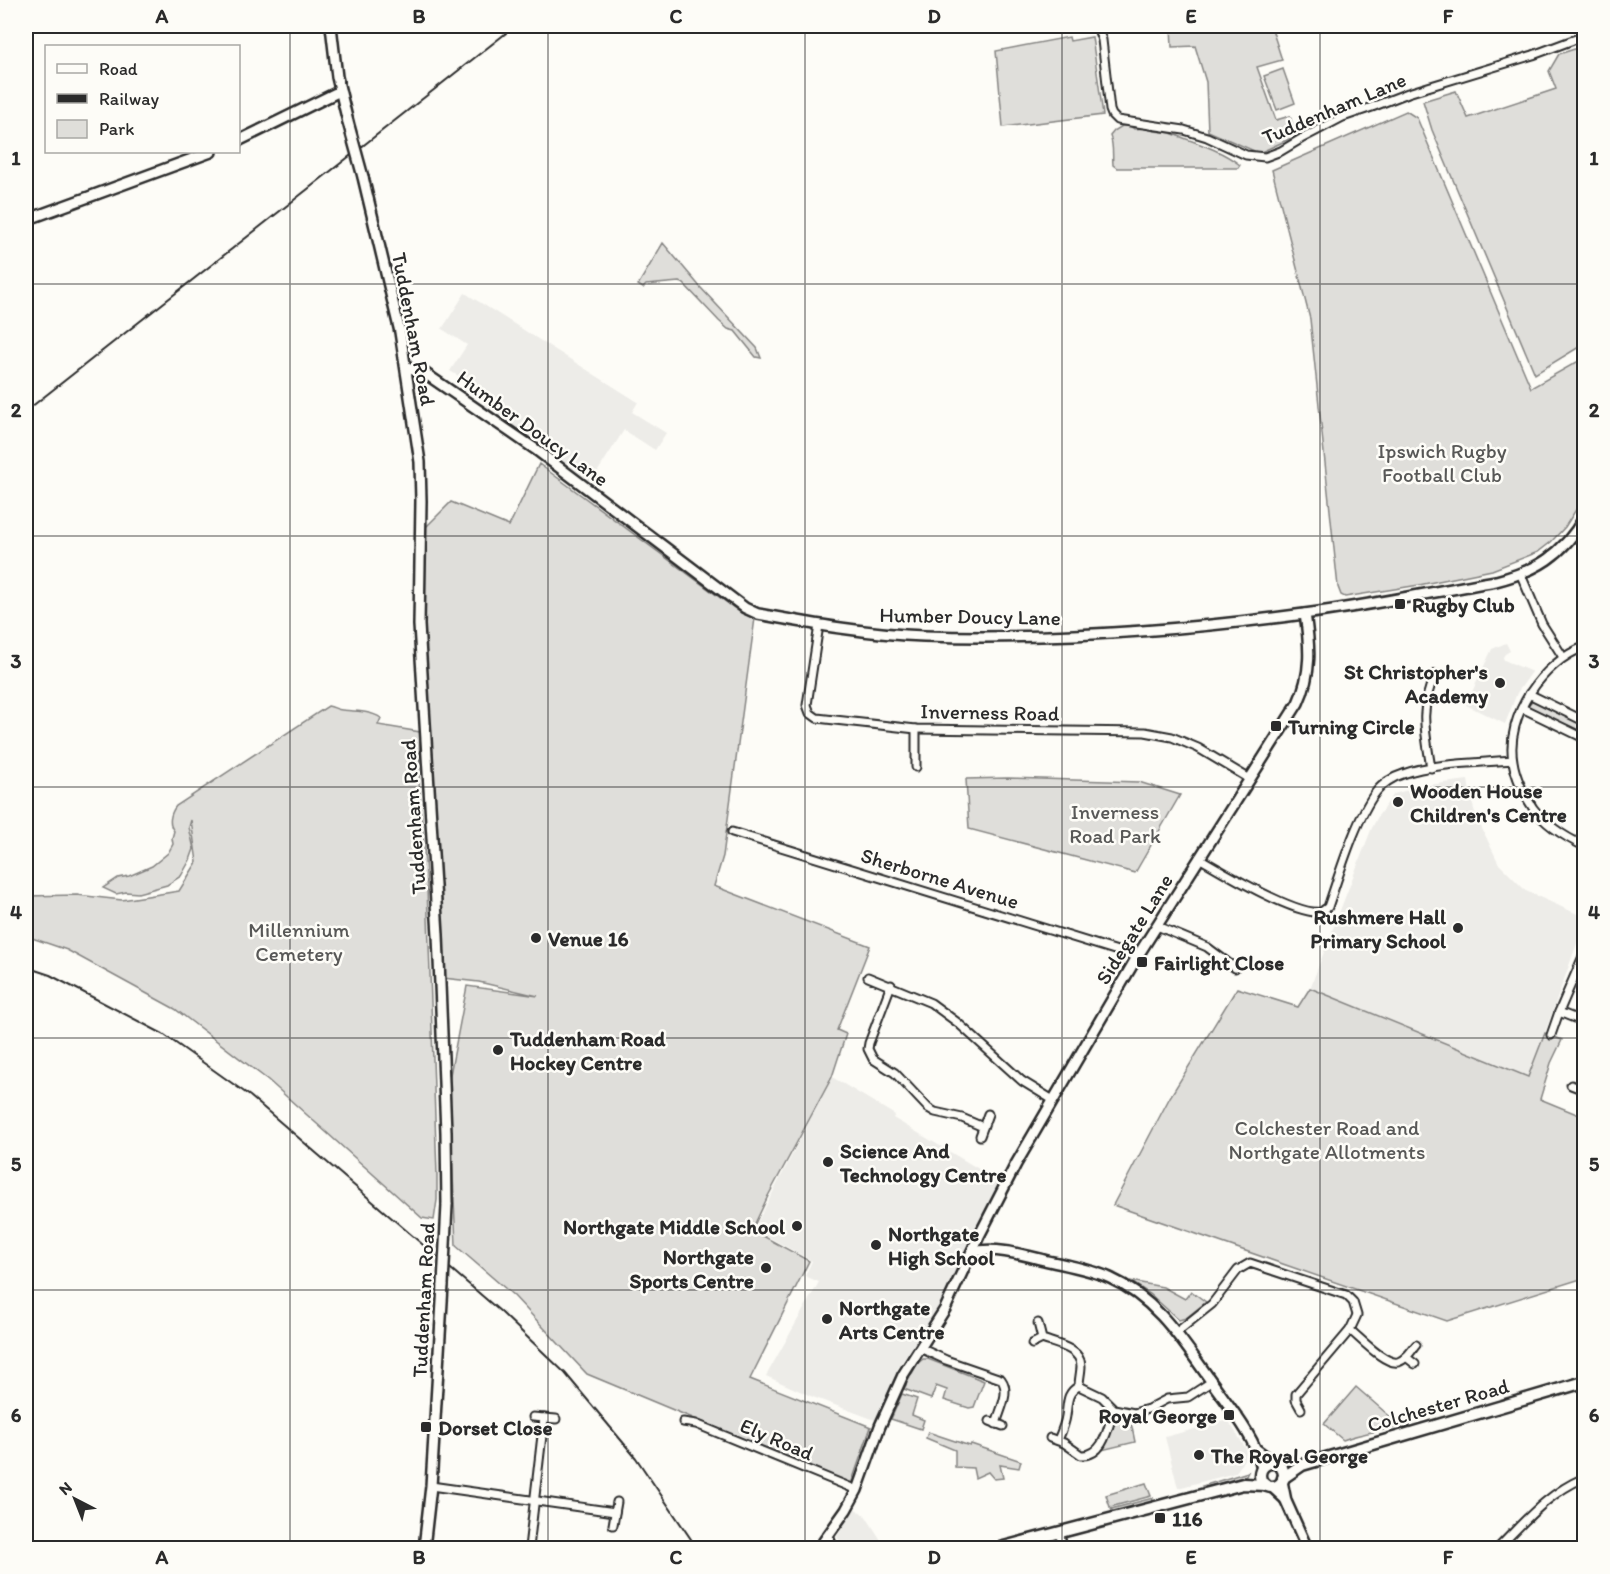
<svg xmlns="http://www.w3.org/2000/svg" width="1610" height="1574" viewBox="0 0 1610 1574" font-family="Itim,sans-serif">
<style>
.built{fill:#edece8}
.green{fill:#dfdeda;stroke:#858482;stroke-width:1.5}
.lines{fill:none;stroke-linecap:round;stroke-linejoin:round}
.street-casing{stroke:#2b2b2b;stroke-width:11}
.secondary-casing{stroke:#2b2b2b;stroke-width:14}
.primary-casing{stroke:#2b2b2b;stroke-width:15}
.street{stroke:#fdfcf7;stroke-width:7}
.secondary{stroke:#fdfcf7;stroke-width:9}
.primary{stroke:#fdfcf7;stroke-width:10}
.rail{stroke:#2b2b2b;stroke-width:2}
.secondary-bridge-casing{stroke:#2b2b2b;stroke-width:14;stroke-linecap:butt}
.secondary-bridge{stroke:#fdfcf7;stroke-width:9}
.grid{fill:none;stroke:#2b2b2b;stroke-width:1.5;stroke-opacity:0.55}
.poi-dot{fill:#2b2b2b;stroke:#fdfcf7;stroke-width:2}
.labels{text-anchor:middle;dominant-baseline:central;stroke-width:5;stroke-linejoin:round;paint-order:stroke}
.street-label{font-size:21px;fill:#2b2b2b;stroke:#fdfcf7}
.park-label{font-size:21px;fill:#585857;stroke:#fdfcf7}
.poi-label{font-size:21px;font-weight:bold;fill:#2b2b2b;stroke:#fdfcf7;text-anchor:start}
.neatline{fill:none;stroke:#2b2b2b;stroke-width:2}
.grid-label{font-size:20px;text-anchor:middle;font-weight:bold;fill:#2b2b2b}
</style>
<rect width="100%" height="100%" fill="#fdfcf7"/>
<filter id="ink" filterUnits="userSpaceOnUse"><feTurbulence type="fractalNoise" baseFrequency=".0167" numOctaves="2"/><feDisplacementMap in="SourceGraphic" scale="12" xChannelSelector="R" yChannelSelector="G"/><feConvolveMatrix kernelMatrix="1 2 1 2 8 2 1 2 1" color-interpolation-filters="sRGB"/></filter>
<g filter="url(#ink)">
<g class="built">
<path d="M465,293L638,402L632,412L666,433L655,450L624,430L591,482L483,413L489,402L469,389L472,384L450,371L467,345L442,329Z"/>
<path d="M1506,643L1510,651L1505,654L1503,657L1504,660L1532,672L1517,693L1505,724L1466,705L1492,649Z"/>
<path d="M1468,780L1471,799L1476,816L1499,864L1526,891L1584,917V924L1529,1077L1309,991L1371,830L1378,816L1394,794L1421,786Z"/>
<path d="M832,1077L895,1115L893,1118L999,1181L941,1303L898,1368L875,1420L813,1397L766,1376L819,1282L805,1276L812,1261L754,1229Z"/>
<path d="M1228,1420L1248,1452L1239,1468L1235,1473L1178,1488L1165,1437Z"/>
<path d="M854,1508L865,1515L886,1548H844L837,1537Z"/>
<path d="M1240,1541L1245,1544L1248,1543L1250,1548H1212Z"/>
</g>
<g class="green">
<path d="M1171,26H1271L1282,60L1257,67L1276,120L1290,116L1296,136L1259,153L1208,131L1206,82L1195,46L1172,47Z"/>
<path d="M1069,37L1070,41L1092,37L1103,115L1003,127L996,51Z"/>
<path d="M1584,46V344L1535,374L1432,130L1423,101L1456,91L1468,118L1556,89L1549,71L1559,54Z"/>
<path d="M1283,69L1295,103L1277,110L1264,76Z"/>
<path d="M1406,111L1417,118L1531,388L1584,358V497L1565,527L1551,542L1538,552L1492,570L1419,585L1345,597L1341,595L1338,587L1310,319L1272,170Z"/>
<path d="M1122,126H1130L1134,129L1146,128C1155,134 1164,130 1173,134C1197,143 1221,150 1240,165L1238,168H1117L1113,165C1112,155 1114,146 1110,136L1114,131Z"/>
<path d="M663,243L701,288L757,348L761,358L756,357L735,331L728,329L719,321L683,283L679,282L646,285L643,288L638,285Z"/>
<path d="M539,464L741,613L755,618L723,856L714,886L870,946L837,1030L846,1034L832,1077L768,1196L752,1230L809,1261L750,1379L871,1427L851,1484L587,1374L514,1296L456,1246L449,1080L467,986L538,996L479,982L443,978L424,621L425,528L451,502L509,526Z"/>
<path d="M1533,700L1584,725V734L1529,708L1528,705Z"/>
<path d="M328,706C334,707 337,710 342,710C354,711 371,711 381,718L378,725L420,732L419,782L427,887L437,1175V1200L434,1220L422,1218L268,1080L175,1009L67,950L26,936V896L77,895L122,900L179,891L197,862L191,820L189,827L194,849L190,860L181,876L167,885L138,893L126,892L116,894L103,888L118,878L129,876L152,866L168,853L173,844L172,838L174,831C168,824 170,814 176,806Z"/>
<path d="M1008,778L1139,782L1180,795L1135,873L969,829L966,779Z"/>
<path d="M1237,988L1298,1007L1310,988L1528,1077L1545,1033L1562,1040L1551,1063L1540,1099L1584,1117V1278L1447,1321L1113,1205L1170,1097Z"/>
<path d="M1130,1281L1163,1287L1185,1299L1191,1291L1206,1302L1186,1318L1179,1320L1150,1294Z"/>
<path d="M923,1359H928L984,1381L974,1407L969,1408L944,1400L947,1390L936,1386L931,1399L904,1389L917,1364Z"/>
<path d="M1356,1387L1401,1426C1381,1431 1361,1433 1343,1440L1324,1424Z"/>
<path d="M902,1394L917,1399L912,1415L924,1420L921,1429L891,1419Z"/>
<path d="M1118,1416L1130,1418L1135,1442L1102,1450Z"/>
<path d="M928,1432L970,1446L971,1444L1021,1461L1019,1468L1000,1465L1003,1478L994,1479L988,1472L975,1478L973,1468L955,1467V1450L926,1438Z"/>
<path d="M1248,1472L1246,1476L1204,1488L1202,1486Z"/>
<path d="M1146,1483L1151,1496L1110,1507L1106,1495Z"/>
<path d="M1153,1498L1152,1502L1113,1512L1111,1509Z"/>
</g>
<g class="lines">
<defs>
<g id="street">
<path d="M1098,29L1102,40L1110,110L1112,115L1117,120L1184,130L1207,137L1246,155L1265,157L1281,151L1301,139L1343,117L1372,107L1408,93L1533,55L1584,36"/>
<path d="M1521,575L1542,624L1563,657"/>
<path d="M819,625L807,705L810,713L817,718L916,729L1145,732L1172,737L1198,748L1250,779"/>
<path d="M1584,647C1543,662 1505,716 1513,761C1515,776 1524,795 1533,808C1546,825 1565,837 1584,846"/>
<path d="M1529,694L1584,721"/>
<path d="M1522,708L1584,738"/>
<path d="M916,767V729"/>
<path d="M1431,768C1425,730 1419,710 1435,674"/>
<path d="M732,832L1137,957"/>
<path d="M1199,858C1223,872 1296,916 1321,912L1328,907C1339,875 1356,818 1376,792C1382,784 1393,777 1403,774C1433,763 1480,763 1512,760"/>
<path d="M1157,926L1207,947L1235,968"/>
<path d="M868,977L931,1003L958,1023L1022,1081L1053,1100"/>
<path d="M891,985L869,1043L868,1049L873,1059L895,1073L928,1108L935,1112L962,1118L983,1127"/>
<path d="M1559,1012L1584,1022"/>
<path d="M1551,1035L1559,1012L1584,954"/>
<path d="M1571,1085L1584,1090"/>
<path d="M980,1136L988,1114"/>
<path d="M1038,1323L1042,1339C1055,1344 1081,1348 1081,1366C1081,1372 1079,1379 1079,1386L1102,1397L1114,1409L1134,1413L1148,1409L1167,1399L1188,1397L1211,1382"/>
<path d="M1177,1332L1212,1304L1238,1270L1250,1263L1346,1295L1353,1302L1357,1315L1350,1330"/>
<path d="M1032,1344L1042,1339"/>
<path d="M920,1348L946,1360L1001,1379C1011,1392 1000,1409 996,1424"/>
<path d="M1406,1357L1415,1364"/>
<path d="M1301,1409L1296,1400V1394L1350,1330C1360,1338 1385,1365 1398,1362C1406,1360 1411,1351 1416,1345"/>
<path d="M533,1417L556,1419"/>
<path d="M990,1421L1003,1426"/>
<path d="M683,1422L696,1424L857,1490"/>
<path d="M1050,1438L1064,1443L1081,1455C1104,1457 1108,1427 1114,1409"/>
<path d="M1058,1440C1061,1433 1065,1424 1066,1416C1068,1403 1066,1393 1079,1386"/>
<path d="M431,1486L615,1512"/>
<path d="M613,1525L617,1502"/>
<path d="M1059,1533L1064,1548"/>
<path d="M529,1548L544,1418"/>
<path d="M1498,1548C1525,1521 1548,1493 1584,1478"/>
</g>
<g id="secondary">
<path d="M331,26L337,77L348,122"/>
<path d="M238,141L340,91"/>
<path d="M363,177L400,332L420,462L421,501L419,625L438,935L446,1132L447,1205"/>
<path d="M26,220L211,152"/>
<path d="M407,368L426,374L535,449L745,608L758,614C813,624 868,634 924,636C1051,640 1178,631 1304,614C1368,606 1432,592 1496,581C1536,571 1563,555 1584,518"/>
<path d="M972,1252C996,1247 1020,1254 1044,1260C1065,1265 1090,1269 1110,1278C1159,1300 1184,1344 1214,1385C1232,1410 1255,1437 1262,1468"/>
<path d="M1257,1450L1275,1463"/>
<path d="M1282,1481L1286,1501L1307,1548"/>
<path d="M1272,1487L1285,1499"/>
<path d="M828,1537L832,1548"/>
<path d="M424,1548L431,1486L443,1285"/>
<path d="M819,1548L846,1510L857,1490L880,1426L903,1375L945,1309L979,1236L1016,1164L1137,957L1298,703C1312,673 1310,646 1305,614"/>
</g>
<g id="primary">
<circle cx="1272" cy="1475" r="12"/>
<path d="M1283,1478L1302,1465L1326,1458L1584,1382"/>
<path d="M1000,1548L1243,1484L1265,1485"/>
</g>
</defs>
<use href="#street" class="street-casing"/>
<use href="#secondary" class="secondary-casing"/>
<use href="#primary" class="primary-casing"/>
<use href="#street" class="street"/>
<use href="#secondary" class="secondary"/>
<use href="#primary" class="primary"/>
<g class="rail">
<path d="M26,411L515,26"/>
<path d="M26,967L50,975L163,1034L250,1096L501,1312L565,1373L636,1458L697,1548"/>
</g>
<defs>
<g id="secondary-bridge">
<path d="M348,122L363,177"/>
<path d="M443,1285L447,1205"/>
</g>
</defs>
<use href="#secondary-bridge" class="secondary-bridge-casing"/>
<use href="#secondary-bridge" class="secondary-bridge"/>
</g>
</g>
<path class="grid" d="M290,26V1548M548,26V1548M805,26V1548M1062,26V1548M1320,26V1548M26,284H1584M26,536H1584M26,787H1584M26,1038H1584M26,1290H1584"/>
<g class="poi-dot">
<rect x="1394" y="598" width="12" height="12" rx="3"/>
<circle cx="1500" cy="683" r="6"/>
<rect x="1270" y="720" width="12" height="12" rx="3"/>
<circle cx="1398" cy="802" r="6"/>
<circle cx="1458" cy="928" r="6"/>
<circle cx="536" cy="938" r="6"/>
<rect x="1136" y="956" width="12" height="12" rx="3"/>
<circle cx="498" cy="1050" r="6"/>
<circle cx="828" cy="1162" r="6"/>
<circle cx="797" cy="1226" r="6"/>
<circle cx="876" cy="1245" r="6"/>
<circle cx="766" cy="1268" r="6"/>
<circle cx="827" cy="1319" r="6"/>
<rect x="1223" y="1409" width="12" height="12" rx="3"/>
<rect x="420" y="1421" width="12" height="12" rx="3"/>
<circle cx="1199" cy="1455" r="6"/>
<rect x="1154" y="1512" width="12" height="12" rx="3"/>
</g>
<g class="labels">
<g class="street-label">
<text transform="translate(1334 108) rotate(-23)">Tuddenham Lane</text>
<text transform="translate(414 329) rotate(79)">Tuddenham Road</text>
<text transform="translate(533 428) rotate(36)">Humber Doucy Lane</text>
<text transform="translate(970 616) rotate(1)">Humber Doucy Lane</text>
<text transform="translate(990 712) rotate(1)">Inverness Road</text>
<text transform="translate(413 817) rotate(-94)">Tuddenham Road</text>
<text transform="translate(940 878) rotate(17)">Sherborne Avenue</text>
<text transform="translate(1134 929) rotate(-58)">Sidegate Lane</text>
<text transform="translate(423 1300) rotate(-87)">Tuddenham Road</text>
<text transform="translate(1438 1405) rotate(-16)">Colchester Road</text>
<text transform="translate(777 1439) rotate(23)">Ely Road</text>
</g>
<g class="park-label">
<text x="1442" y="450">Ipswich Rugby<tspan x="1442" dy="24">Football Club</tspan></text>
<text x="1115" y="811">Inverness<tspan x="1115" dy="24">Road Park</tspan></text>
<text x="299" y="929">Millennium<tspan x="299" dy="24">Cemetery</tspan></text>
<text x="1327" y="1127">Colchester Road and<tspan x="1327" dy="24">Northgate Allotments</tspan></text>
</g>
<g class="poi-label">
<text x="1412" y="604">Rugby Club</text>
<text x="1488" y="671" text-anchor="end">St Christopher's<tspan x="1488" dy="24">Academy</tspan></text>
<text x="1288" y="726">Turning Circle</text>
<text x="1410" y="790">Wooden House<tspan x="1410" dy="24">Children's Centre</tspan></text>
<text x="1446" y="916" text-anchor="end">Rushmere Hall<tspan x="1446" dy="24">Primary School</tspan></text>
<text x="548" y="938">Venue 16</text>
<text x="1154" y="962">Fairlight Close</text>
<text x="510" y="1038">Tuddenham Road<tspan x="510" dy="24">Hockey Centre</tspan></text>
<text x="840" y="1150">Science And<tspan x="840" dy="24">Technology Centre</tspan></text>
<text x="785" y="1226" text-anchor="end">Northgate Middle School</text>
<text x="888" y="1233">Northgate<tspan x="888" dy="24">High School</tspan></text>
<text x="754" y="1256" text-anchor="end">Northgate<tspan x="754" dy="24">Sports Centre</tspan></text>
<text x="839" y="1307">Northgate<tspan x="839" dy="24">Arts Centre</tspan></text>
<text x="1217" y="1415" text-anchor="end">Royal George</text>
<text x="438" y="1427">Dorset Close</text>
<text x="1211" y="1455">The Royal George</text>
<text x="1172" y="1518">116</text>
</g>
</g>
<rect width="1610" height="1574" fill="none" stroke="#fdfcf7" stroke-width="66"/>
<rect x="45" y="45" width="195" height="108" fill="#fdfcf7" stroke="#a9a8a5" stroke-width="1.5"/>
<rect x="57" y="64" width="30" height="9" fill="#fdfcf7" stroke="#a9a8a5" stroke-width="1.5"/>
<text x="99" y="75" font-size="18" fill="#2b2b2b">Road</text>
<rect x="57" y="94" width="30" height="9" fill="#2b2b2b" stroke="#a9a8a5" stroke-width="1.5"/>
<text x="99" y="105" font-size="18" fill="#2b2b2b">Railway</text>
<rect x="57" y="120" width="30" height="18" fill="#dfdeda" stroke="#a9a8a5" stroke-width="1.5"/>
<text x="99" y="135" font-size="18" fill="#2b2b2b">Park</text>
<g transform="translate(75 1499) rotate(318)" stroke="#fdfcf7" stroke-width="4.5" paint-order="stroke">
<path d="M0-4.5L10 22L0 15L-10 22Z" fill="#2b2b2b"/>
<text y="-9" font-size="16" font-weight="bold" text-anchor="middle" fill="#2b2b2b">N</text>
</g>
<rect x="33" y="33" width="1544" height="1508" class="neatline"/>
<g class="grid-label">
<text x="162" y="23">A</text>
<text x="419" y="23">B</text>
<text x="676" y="23">C</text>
<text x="934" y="23">D</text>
<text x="1191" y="23">E</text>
<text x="1448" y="23">F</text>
<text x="16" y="165">1</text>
<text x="1594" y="165">1</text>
<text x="16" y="417">2</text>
<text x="1594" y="417">2</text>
<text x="16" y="668">3</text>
<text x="1594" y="668">3</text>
<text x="16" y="919">4</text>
<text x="1594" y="919">4</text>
<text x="16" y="1171">5</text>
<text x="1594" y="1171">5</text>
<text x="16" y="1422">6</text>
<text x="1594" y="1422">6</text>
<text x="162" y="1564">A</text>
<text x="419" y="1564">B</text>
<text x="676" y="1564">C</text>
<text x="934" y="1564">D</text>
<text x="1191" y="1564">E</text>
<text x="1448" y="1564">F</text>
</g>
</svg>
